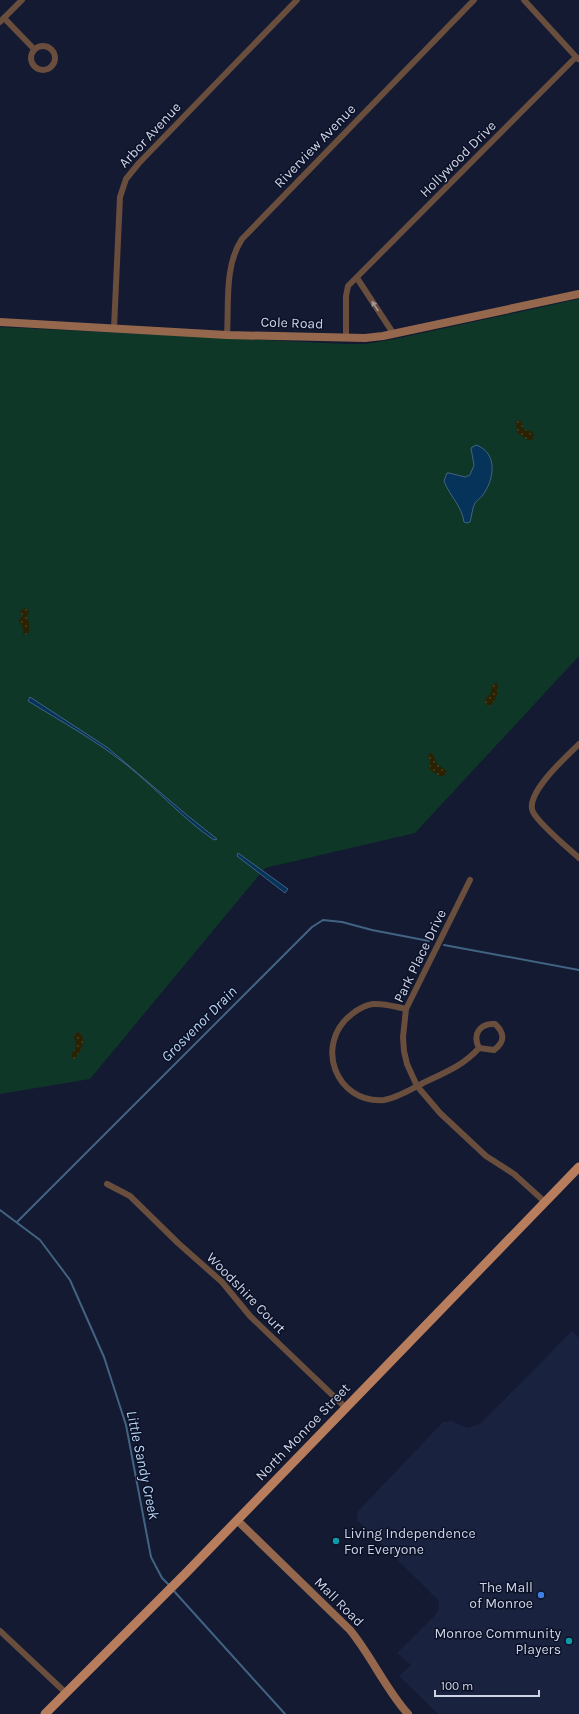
<svg xmlns="http://www.w3.org/2000/svg" width="579" height="1714" viewBox="0 0 579 1714" font-family="Karla,sans-serif">
<style>
.built{fill:#19223f}
.green{fill:#0e3727}
.sand{fill:url(#sand-dots)}
.water{fill:#063359;stroke:#426383}
.lines{fill:none;stroke-linecap:round;stroke-linejoin:round}
.stream{stroke:#426383;stroke-width:2}
.street{stroke:#694d3d;stroke-width:6}
.secondary{stroke:#95684e;stroke-width:8}
.primary{stroke:#b87d5c;stroke-width:9}
.oneway{fill:#a19799}
.culture-dot{fill:#0f9aa8;stroke:#0b1127;stroke-width:1.5}
.shop-dot{fill:#3f7fe0;stroke:#0b1127;stroke-width:1.5}
.labels{text-anchor:middle;dominant-baseline:central;stroke-width:3;stroke-linejoin:round;paint-order:stroke}
.street-label{font-size:14px;fill:#ced4e5;stroke:#0b1127}
.poi-label{font-size:14px;fill:#ced4e5;stroke:#0b1127;text-anchor:end}
.water-label{font-size:15px;font-style:italic;fill:#b7d4f3;stroke:#0b1127}
</style>
<defs>
<pattern id="sand-dots" width="8" height="8" patternUnits="userSpaceOnUse"><rect width="8" height="8" fill="#2a2202"/><path d="M2 2h.1M6 6h.1" fill="none" stroke="#484127" stroke-width="1.8" stroke-linecap="round"/></pattern>
</defs>
<rect width="100%" height="100%" fill="#131a31"/>
<path class="built" d="M572,1331L579,1338V1714H438L399,1676L411,1665L397,1653L437,1613L439,1606L438,1600L357,1520L358,1511L443,1422L452,1421L467,1428L480,1424Z"/>
<path class="green" d="M579,299V656L415,833L265,868L90,1079L0,1094V327L347,344H366L395,339Z"/>
<g class="sand">
<path d="M519,420L521,421L524,430L531,431L534,434L532,440H528L517,433L516,422Z"/>
<path d="M25,608L29,611L27,618L29,622V632L25,635L23,634V629L19,620L23,616L20,612L21,610Z"/>
<path d="M495,683L498,684C498,693 497,699 490,706H488L484,701L491,693L492,686Z"/>
<path d="M430,753L433,754L437,764L447,771L444,776H440L430,770V761L428,757Z"/>
<path d="M77,1032L81,1034C87,1041 79,1053 75,1059H73L71,1055L76,1047L74,1036Z"/>
</g>
<g class="water">
<path d="M476,445C499,453 494,481 482,496C480,499 477,500 475,503C472,508 472,516 470,522L467,523L464,522C462,506 449,495 444,481L447,473H449L465,477L470,475L474,465L471,448Z"/>
<path d="M30,697L108,748L188,816L217,839L214,840C183,819 158,790 128,766C97,741 62,722 28,701Z"/>
<path d="M238,853L288,889L285,893L237,856Z"/>
</g>
<g class="lines">
<g class="stream">
<path d="M444,945L579,970"/>
<path d="M0,1210L40,1240L70,1280L104,1357L126,1425L151,1557L162,1578L169,1585"/>
<path d="M17,1222L312,927L323,920L342,922L372,930L429,941"/>
<path d="M173,1590L285,1714"/>
</g>
<g class="street">
<path d="M524,0L578,59"/>
<path d="M4,18L34,49"/>
<path d="M0,22L22,0"/>
<circle cx="43" cy="58" r="12"/>
<path d="M357,278L393,333"/>
<path d="M114,328L120,197L126,179L139,163L297,0"/>
<path d="M227,335C229,304 224,266 242,239L474,0"/>
<path d="M346,338V296L348,286L576,57"/>
<path d="M579,744C567,756 524,794 533,812C539,824 568,848 579,858"/>
<path d="M470,880L406,1009L403,1037L404,1051L407,1064L417,1086L440,1113L486,1156L514,1174L545,1202"/>
<path d="M406,1009C396,1007 384,1003 373,1004C366,1005 357,1010 352,1014C313,1044 336,1104 384,1100C397,1098 412,1089 423,1083C444,1073 463,1066 479,1048L494,1050C505,1042 505,1033 495,1024C480,1023 472,1034 479,1048"/>
<path d="M107,1184L130,1196L178,1243L222,1282L250,1316L346,1408"/>
<path d="M0,1631L66,1693"/>
</g>
<g class="secondary">
<path d="M0,322L227,335L365,338L383,336L579,294"/>
<path d="M237,1520L350,1630C372,1657 385,1688 408,1714"/>
</g>
<path class="primary" d="M45,1714L186,1573L579,1167"/>
</g>
<defs><path id="oneway-solid" d="M-6-.8H1V-3.2L6.5 0L1 3.2V.8H-6Z"/></defs>
<use class="oneway" href="#oneway-solid" transform="translate(375 306) rotate(-123)"/>
<g class="culture-dot">
<circle cx="336" cy="1541" r="4"/>
<circle cx="569" cy="1641" r="4"/>
</g>
<circle class="shop-dot" cx="541" cy="1595" r="4"/>
<g class="labels">
<g class="street-label">
<text transform="translate(150 135) rotate(-47)">Arbor Avenue</text>
<text transform="translate(315 146) rotate(-46)">Riverview Avenue</text>
<text transform="translate(458 159) rotate(-45)">Hollywood Drive</text>
<text transform="translate(292 323) rotate(2)">Cole Road</text>
<text transform="translate(420 956) rotate(-64)">Park Place Drive</text>
<text transform="translate(246 1293) rotate(46)">Woodshire Court</text>
<text transform="translate(303 1432) rotate(-46)">North Monroe Street</text>
<text transform="translate(339 1602) rotate(45)">Mall Road</text>
</g>
<g class="poi-label">
<text x="344" y="1533" text-anchor="start">Living Independence<tspan x="344" dy="16">For Everyone</tspan></text>
<text x="533" y="1587">The Mall<tspan x="533" dy="16">of Monroe</tspan></text>
<text x="561" y="1633">Monroe Community<tspan x="561" dy="16">Players</tspan></text>
</g>
<g class="water-label">
<text transform="translate(199 1024) rotate(-45)">Grosvenor Drain</text>
<text transform="translate(143 1465) rotate(78)">Little Sandy Creek</text>
</g>
</g>
<path d="M435 1690v6h104v-6" fill="none" stroke="#ced4e5" stroke-width="2"/>
<text x="441" y="1690" font-size="12" fill="#ced4e5" stroke="#0b1127" stroke-width="3" paint-order="stroke">100 m</text>
</svg>
